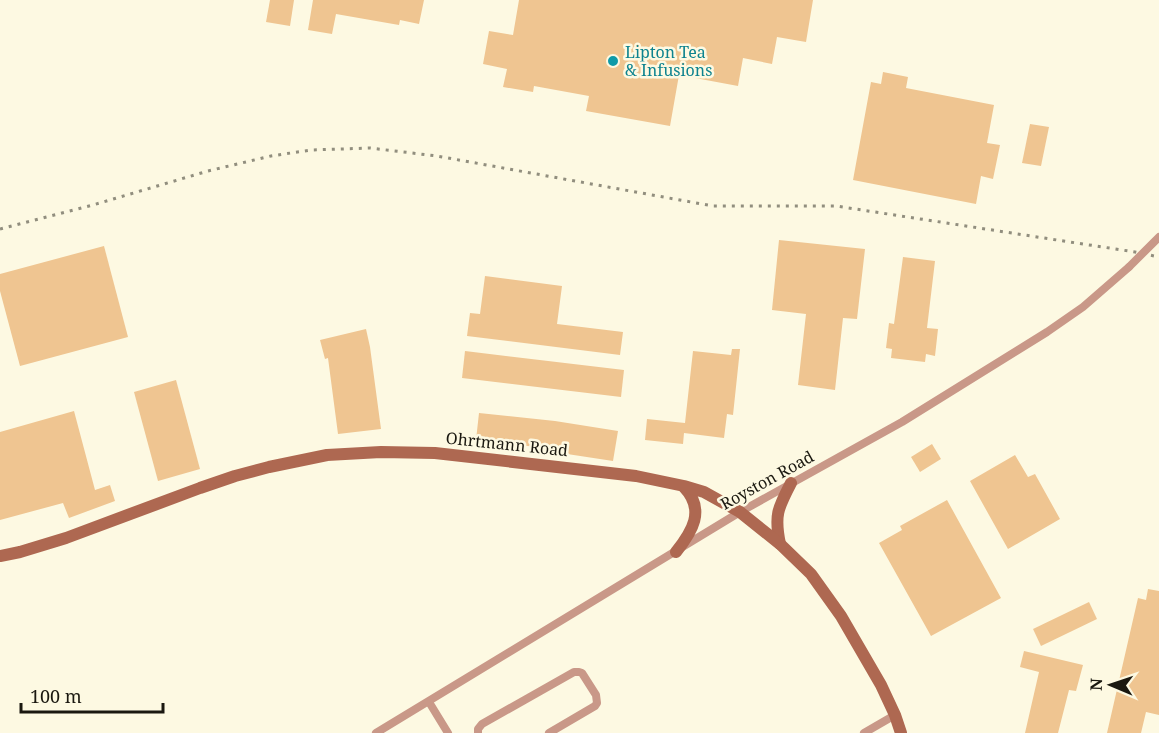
<svg xmlns="http://www.w3.org/2000/svg" width="1159" height="733" viewBox="0 0 1159 733" font-family="'Noto Serif',serif">
<style>
.building{fill:#efc591}
.lines{fill:none;stroke-linecap:round;stroke-linejoin:round}
.street{stroke:#c99888;stroke-width:8}
.secondary{stroke:#ae6851;stroke-width:12}
.rail{stroke:#918e7e;stroke-width:3;stroke-dasharray:3 6;stroke-linecap:butt}
.street-bridge{stroke:#c99888;stroke-width:8}
.culture-dot{fill:#0f9aa8;stroke:#fdf9e2;stroke-width:2}
.labels{text-anchor:middle;dominant-baseline:central;stroke-width:5;stroke-linejoin:round;paint-order:stroke}
.culture-label{font-size:16px;fill:#0d838f;stroke:#fdf9e2;text-anchor:start}
.street-label{font-size:16px;fill:#1a1810;stroke:#fdf9e2}
</style>
<rect width="100%" height="100%" fill="#fdf9e2"/>
<g class="building">
<path d="M270,0H294L290,26L266,22Z"/>
<path d="M313,0H424L419,24L400,20L399,25L336,14L332,34L308,30Z"/>
<path d="M519,0H813L806,42L777,37L772,64L743,58L738,86L679,75L670,126L586,111L589,96L534,86L533,92L503,87L507,69L483,64L489,31L513,35Z"/>
<path d="M883,72L908,77L906,88L994,105L987,143L1000,145L993,179L981,176L976,204L853,180L871,82L881,84Z"/>
<path d="M1030,124L1049,127L1041,166L1022,163Z"/>
<path d="M779,240L865,249L857,319L843,318L835,390L798,385L806,314L772,310Z"/>
<path d="M104,246L128,337L20,366L0,291V274Z"/>
<path d="M903,257L935,261L927,328L938,329L935,356L926,354L925,362L891,358L892,349L886,348L889,323L894,324Z"/>
<path d="M485,276L562,286L557,324L623,332L620,355L467,336L470,313L480,314Z"/>
<path d="M366,329L370,347L381,429L338,434L328,358L325,359L320,340Z"/>
<path d="M732,349H740L733,415L727,414L724,438L684,433L683,444L645,440L647,419L685,423L693,351L731,355Z"/>
<path d="M465,351L624,370L621,397L462,378Z"/>
<path d="M176,380L200,469L158,481L134,392Z"/>
<path d="M74,411L95,490L110,485L115,501L69,518L63,503L0,520V432Z"/>
<path d="M479,413L555,421L618,431L613,461L554,452V449L476,440Z"/>
<path d="M932,444L941,459L920,472L911,457Z"/>
<path d="M1015,455L1028,477L1035,474L1060,519L1008,549L970,481Z"/>
<path d="M947,500L1001,598L931,636L879,543L902,530L900,526Z"/>
<path d="M1148,589L1159,591V715L1146,712L1141,733H1107L1138,598L1146,600Z"/>
<path d="M1089,602L1097,619L1041,646L1033,629Z"/>
<path d="M1024,651L1083,665L1076,691L1069,690L1058,733H1025L1039,672L1020,667Z"/>
</g>
<g class="lines">
<g class="street">
<path d="M429,702L448,733"/>
<path d="M376,733L740,512L902,422L1047,332L1083,307L1129,267"/>
<path d="M478,733V729L482,724L574,672H579L582,673L596,695L597,703L595,706L549,733"/>
<path d="M864,733L895,715"/>
</g>
<g class="secondary">
<path d="M780,544C774,515 778,508 791,483"/>
<path d="M676,552C692,532 706,510 684,487"/>
<path d="M0,556L20,552L66,538L200,488L235,476L269,467L327,455L381,452L435,453L636,476L684,486L704,492L740,512L780,544L811,574L841,616L881,685L895,715L901,733"/>
</g>
<path class="rail" d="M0,229L93,205L208,171L271,156L311,150L370,148L437,156L713,206H836L1135,252L1159,257"/>
<path class="street-bridge" d="M1129,267L1159,237"/>
</g>
<circle class="culture-dot" cx="613" cy="61" r="6"/>
<g class="labels">
<g class="culture-label">
<text x="625" y="52">Lipton Tea<tspan x="625" dy="18">&amp; Infusions</tspan></text>
</g>
<g class="street-label">
<text transform="translate(507 444) rotate(6)">Ohrtmann Road</text>
<text transform="translate(767 480) rotate(-29)">Royston Road</text>
</g>
</g>
<g transform="translate(1111 685) rotate(272)" stroke="#fdf9e2" stroke-width="4.5" paint-order="stroke">
<path d="M0-4.5L10 22L0 15L-10 22Z" fill="#1a1810"/>
<text y="-9" font-size="16" font-weight="bold" text-anchor="middle" fill="#1a1810">N</text>
</g>
<path d="M21 703v9h142v-9" fill="none" stroke="#1a1810" stroke-width="3"/>
<text x="30" y="703" font-size="18" fill="#1a1810" stroke="#fdf9e2" stroke-width="4.5" paint-order="stroke">100 m</text>
</svg>
